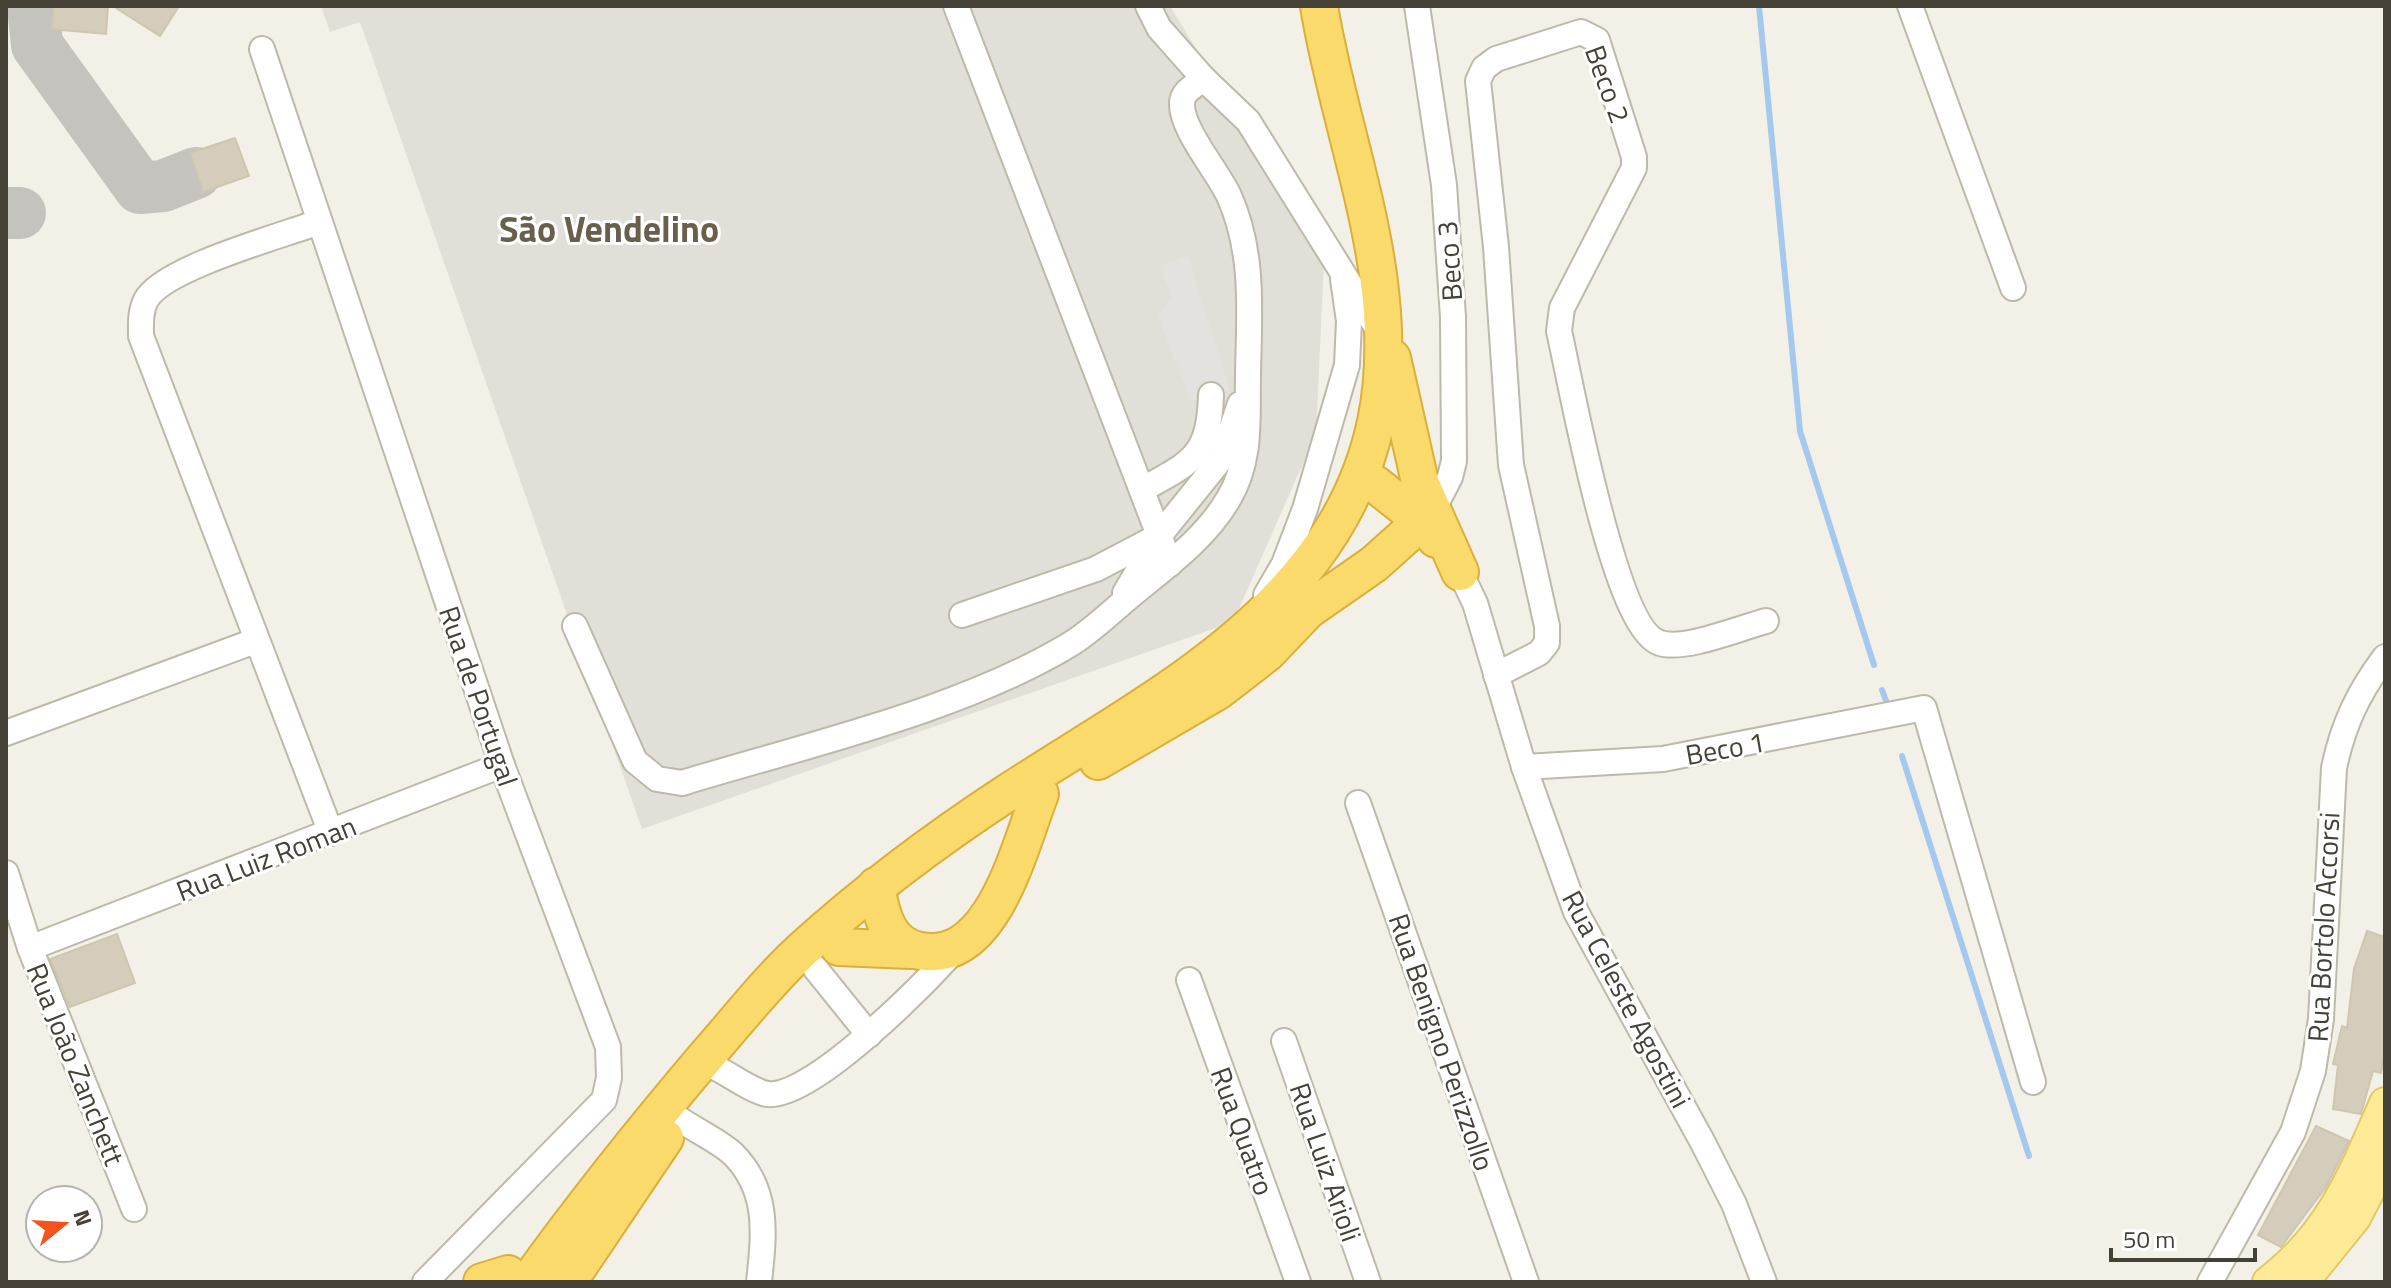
<svg xmlns="http://www.w3.org/2000/svg" width="2391" height="1288" viewBox="0 0 2391 1288" font-family="'Titillium Web',sans-serif">
<style>
.industrial{fill:#e2dfd8}
.parking{fill:#e4e2de}
.lines{fill:none;stroke-linecap:round;stroke-linejoin:round}
.stream{stroke:#a4c8ee;stroke-width:6}
.taxiway{stroke:#c4c3be;stroke-width:52}
.building{fill:#d4cdbc;stroke:#cfc6b0;stroke-width:2}
.minor-casing{stroke:#beb9a9;stroke-width:28}
.major-casing{stroke:#e1c966;stroke-width:34}
.highway-casing{stroke:#dab03a;stroke-width:40}
.minor{stroke:#fff;stroke-width:24}
.major{stroke:#fcea97;stroke-width:30}
.highway{stroke:#fada6a;stroke-width:36}
.labels{text-anchor:middle;dominant-baseline:central;stroke-width:6;stroke-linejoin:round;paint-order:stroke}
.street-label{font-size:28px;fill:#464136;stroke:#fff}
.district-label{font-size:36px;font-weight:bold;fill:#68604d;stroke:#fff}
</style>
<rect width="100%" height="100%" fill="#f3f0e7"/>
<path class="industrial" d="M321,6H1170L1324,260L1316,434L1233,622L642,829L360,22L330,32Z"/>
<path class="parking" d="M1188,256L1230,390L1191,402L1158,316L1172,298L1159,266Z"/>
<g class="lines">
<g class="stream">
<path d="M1759,6L1800,431L1874,665"/>
<path d="M1882,690L1889,709"/>
<path d="M1902,756L2029,1156"/>
</g>
<g class="taxiway">
<path d="M33,6L37,45L140,188L163,186L196,173"/>
<path d="M6,213H20"/>
</g>
</g>
<g class="building">
<path d="M54,6H108L106,34L51,29Z"/>
<path d="M113,6H179L160,36Z"/>
<path d="M235,138L249,176L203,192L190,153Z"/>
<path d="M2367,931L2385,937V1052L2381,1073L2373,1071L2361,1114L2333,1109L2338,1065L2333,1064L2342,1026L2347,1028L2354,969Z"/>
<path d="M117,934L135,983L70,1007L50,959Z"/>
<path d="M2316,1126L2349,1141L2326,1187L2281,1247L2258,1235Z"/>
</g>
<g class="lines">
<defs>
<g id="minor">
<path d="M956,6L1170,564"/>
<path d="M1148,6L1159,28L1204,79L1248,121L1379,331"/>
<path d="M1417,6L1444,185L1453,317L1454,461L1450,477L1432,512"/>
<path d="M1910,6L2013,288"/>
<path d="M262,49L502,765L608,1047L609,1078L604,1100L425,1282"/>
<path d="M319,222C281,236 163,268 146,300C140,312 141,324 141,336L331,833"/>
<path d="M1143,489C1193,462 1209,455 1211,395"/>
<path d="M1460,572L1475,603L1524,767L1576,912L1702,1141L1734,1204L1764,1282"/>
<path d="M1125,593L1159,536L1221,459L1240,404"/>
<path d="M1266,595L1284,564L1305,509L1347,365L1349,321L1343,279"/>
<path d="M962,615L1096,569L1159,536"/>
<path d="M575,626L635,761L657,779L682,783C806,745 959,711 1069,645C1094,630 1117,606 1140,588C1172,562 1208,535 1229,498C1252,459 1247,418 1248,375C1249,314 1255,254 1229,196C1218,172 1182,130 1182,105C1181,92 1194,86 1204,79"/>
<path d="M1496,675L1539,653L1547,643V626L1511,465L1496,247L1478,81L1484,68L1496,59L1581,32L1597,40L1634,157V168L1562,308L1559,331C1571,383 1614,629 1660,643C1684,651 1740,628 1766,621"/>
<path d="M6,733L255,641"/>
<path d="M1524,767L1663,759L1924,708L2033,1082"/>
<path d="M1358,803L1526,1282"/>
<path d="M6,873L30,948L134,1209"/>
<path d="M30,948L502,765"/>
<path d="M815,968L869,1035"/>
<path d="M1189,980L1298,1282"/>
<path d="M1284,1041L1368,1282"/>
<path d="M718,1069C732,1076 752,1091 767,1094C811,1100 925,983 954,951"/>
<path d="M679,1119C695,1130 717,1140 732,1153C770,1190 764,1235 759,1282"/>
<path d="M2210,1282L2293,1132L2313,1071L2321,1019L2334,768C2343,725 2358,693 2385,657"/>
</g>
<g id="major">
<path d="M2268,1282C2331,1234 2354,1174 2385,1103"/>
<path d="M2303,1282L2355,1218L2385,1160"/>
</g>
<g id="highway">
<path d="M1392,358L1420,482L1460,572"/>
<path d="M1375,484L1423,522L1436,539"/>
<path d="M1098,761L1218,691L1267,653L1308,610L1374,564L1432,512"/>
<path d="M876,886C881,915 888,945 920,951C993,965 1019,847 1040,794"/>
<path d="M839,947L910,950"/>
<path d="M482,1282L508,1274"/>
<path d="M528,1282C585,1203 645,1128 708,1054C739,1019 768,981 803,949C866,892 935,840 1007,793C1154,697 1336,610 1376,422C1405,282 1341,142 1319,6"/>
<path d="M568,1282L665,1138"/>
</g>
</defs>
<use href="#minor" class="minor-casing"/>
<use href="#major" class="major-casing"/>
<use href="#highway" class="highway-casing"/>
<use href="#minor" class="minor"/>
<use href="#major" class="major"/>
<use href="#highway" class="highway"/>
</g>
<g class="labels">
<g class="street-label">
<text transform="translate(1608 84) rotate(70)">Beco 2</text>
<text transform="translate(1449 261) rotate(-94)">Beco 3</text>
<text transform="translate(479 696) rotate(71)">Rua de Portugal</text>
<text transform="translate(1725 748) rotate(-10)">Beco 1</text>
<text transform="translate(266 858) rotate(-21)">Rua Luiz Roman</text>
<text transform="translate(2323 927) rotate(-87)">Rua Bortolo Accorsi</text>
<text transform="translate(1627 999) rotate(62)">Rua Celeste Agostini</text>
<text transform="translate(1442 1042) rotate(71)">Rua Benigno Perizzollo</text>
<text transform="translate(76 1064) rotate(68)">Rua João Zanchett</text>
<text transform="translate(1243 1131) rotate(70)">Rua Quatro</text>
<text transform="translate(1326 1162) rotate(71)">Rua Luiz Arioli</text>
</g>
<g class="district-label">
<text x="609" y="228">São Vendelino</text>
</g>
</g>
<rect width="2391" height="1288" fill="none" stroke="#464136" stroke-width="16"/>
<g transform="translate(64 1224) rotate(72)"><circle r="38" fill="#ffffff" stroke="#b5b3af" stroke-width="2"/>
<path d="M0-6L14 30L0 20L-14 30Z" fill="#f5531b"/>
<text y="-12" font-size="22" font-weight="bold" text-anchor="middle" fill="#464136">N</text>
</g>
<path d="M2111 1248v12h144v-12" fill="none" stroke="#464136" stroke-width="4"/>
<text x="2123" y="1248" font-size="24" fill="#464136" stroke="#ffffff" stroke-width="6" paint-order="stroke">50 m</text>
</svg>
